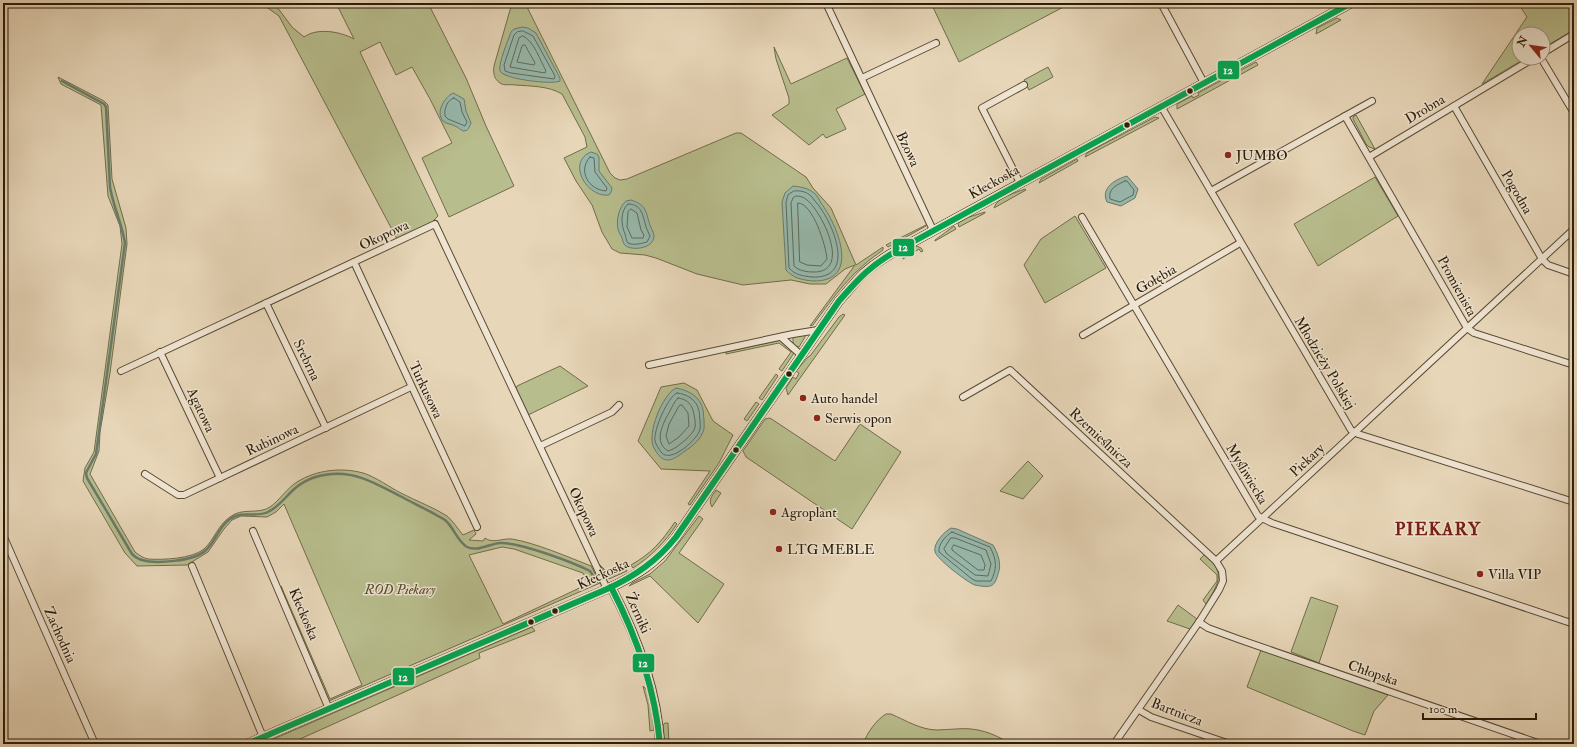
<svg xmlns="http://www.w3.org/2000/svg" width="1577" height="747" viewBox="0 0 1577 747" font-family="'IM FELL Double Pica',serif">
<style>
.green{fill:#b8bd8d;stroke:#716c4a;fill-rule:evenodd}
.water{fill:#97b9ad;stroke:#6b7a6b}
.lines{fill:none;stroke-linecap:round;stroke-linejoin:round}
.shore{stroke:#606a5a;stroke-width:1}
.stream{stroke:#6b7a6b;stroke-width:2.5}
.minor-casing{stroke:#594a33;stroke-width:8}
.tertiary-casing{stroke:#594a33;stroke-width:10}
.secondary-casing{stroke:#2a1c07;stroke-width:10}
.minor{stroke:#efe4d1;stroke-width:6}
.tertiary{stroke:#efe4d1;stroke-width:8}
.secondary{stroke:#efe4d1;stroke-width:9}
.bus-1-casing{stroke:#efe4d1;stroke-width:9}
.bus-1{stroke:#00a651;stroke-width:6}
.bus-dot{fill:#2a1c07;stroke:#efe4d1;stroke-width:1.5}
.poi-dot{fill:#8f2418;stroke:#efe4d1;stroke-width:1.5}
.labels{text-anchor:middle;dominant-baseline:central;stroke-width:3;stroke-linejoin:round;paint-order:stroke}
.street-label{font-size:14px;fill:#2a1c07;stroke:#efe4d1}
.poi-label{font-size:14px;fill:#2a1c07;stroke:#efe4d1;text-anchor:start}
.park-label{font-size:14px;font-style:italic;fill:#554c2f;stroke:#efe4d1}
.district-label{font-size:18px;font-weight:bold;letter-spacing:1px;fill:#7a1f14;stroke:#efe4d1}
.line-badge{stroke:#efe4d1;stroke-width:1.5}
.badge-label{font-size:11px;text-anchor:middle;font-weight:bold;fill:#fff}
</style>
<rect width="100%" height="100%" fill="#e7d6b8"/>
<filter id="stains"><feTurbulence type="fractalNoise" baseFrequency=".005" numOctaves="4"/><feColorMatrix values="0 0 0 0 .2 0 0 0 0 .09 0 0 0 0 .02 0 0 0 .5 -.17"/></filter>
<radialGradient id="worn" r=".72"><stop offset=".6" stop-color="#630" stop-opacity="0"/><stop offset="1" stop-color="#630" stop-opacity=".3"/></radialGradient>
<g class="green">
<path d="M261,3H274L292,27L304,37C318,27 341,32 354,39L336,3H428L466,78L486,126L514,186L449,217L422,158L452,143L430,99L412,67L396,75L380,42L360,52L438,216L432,222L397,239L279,16Z"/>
<path d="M512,3H525L610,173L615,178L620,180L627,179L736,133H741L806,177L813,188L831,208L856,265L883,247V250C852,271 835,295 813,325L810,326L855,265L845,269L826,284H810L791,280L743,285L697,274L656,258L645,255L620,253L612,249L602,232L592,205L576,181L564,158L587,147L585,137L562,94C549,86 530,86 515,85C510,84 504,86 500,83C494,79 493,73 494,66Z"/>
<path d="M931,3H1071L959,62Z"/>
<path d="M1518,3H1555L1556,5L1559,3H1574V30L1543,48V34H1519V58H1526L1482,84L1527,17Z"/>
<path d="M1337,18L1341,20L1316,34L1317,28Z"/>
<path d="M774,47L791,84L847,58L865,94L836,109L846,129L826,138L823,134L809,145L772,115L789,104V98L776,59Z"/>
<path d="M1256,62L1258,65L1177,109V104L1192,96L1193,98L1199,95L1198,93Z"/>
<path d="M1048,67L1053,77L1029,90L1024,80Z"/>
<path d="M58,77L104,101L108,105L112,179L126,228L127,244L110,373L100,432L99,451L90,474L135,552C139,555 143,558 148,559C162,560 192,559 204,549C214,540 218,525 230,517C242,507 258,515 270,507C280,500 286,489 297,482C316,470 341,467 363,473C376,477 389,487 401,493C416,501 433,507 447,516C453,521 458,529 463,535L474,530L476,534L469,540L483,541L485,538C492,544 503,538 512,539C536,543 568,557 591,566L600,583L329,701L289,608L281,586L330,699L362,685L284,504L276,512L267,517L241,516L232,520L224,529L208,552L187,565L137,566L125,553L83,481L85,468L94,452L122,244L120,226L108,196L101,105L61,84ZM502,547L514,549L583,573L588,584L503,624L469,555Z"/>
<path d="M1356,115L1375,149L1369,147L1366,144L1353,119V117Z"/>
<path d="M1155,117L1159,118L1085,157L1087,153Z"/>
<path d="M1077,159L1078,161L1039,183L1041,179Z"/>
<path d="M1375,177L1398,216L1318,266L1294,224Z"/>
<path d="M1025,189L1026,190L994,208C997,197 1015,193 1025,189Z"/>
<path d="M985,212V213L959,227L958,223L969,217Z"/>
<path d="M1075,216L1106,268L1045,303L1024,265L1041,239Z"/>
<path d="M926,225V226L888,247L886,245Z"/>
<path d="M954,226L956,229L935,241V240Z"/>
<path d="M917,246L921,248L923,251L921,252L919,249L903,259L904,254Z"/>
<path d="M843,314L845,315L788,395L786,388L793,377L796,379L799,373L796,371L808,357L810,356L839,317Z"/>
<path d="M805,335V337L799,347L795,346L793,344V337Z"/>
<path d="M781,340L793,351L794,353L782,371L779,369L791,352L779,343L726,354V352Z"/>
<path d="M560,366L588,386L528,415L516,390L517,386Z"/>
<path d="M776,374L778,376L762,400L759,398Z"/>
<path d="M684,383L697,390L713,421L733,435L719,463L690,505L688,504L710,471L661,469L638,441L661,387Z"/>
<path d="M756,402L759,404L747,421L744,419Z"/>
<path d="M770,418L835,461L860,424L901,452L852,529L746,457L743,451L765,419Z"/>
<path d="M1028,461L1043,476L1023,499L1000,491Z"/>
<path d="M716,490L721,493L712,507C708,500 712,496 716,490Z"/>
<path d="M699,516L703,519L679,553L724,584L698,623L650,576L629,586L632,583L650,574L665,561Z"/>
<path d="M675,522L677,524C665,542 652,556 633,568L631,565C652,553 661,542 675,522Z"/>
<path d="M1205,554C1226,573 1219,583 1206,604L1203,600L1217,581V575L1200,559Z"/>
<path d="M600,565L611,576L626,568L627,571L609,579Z"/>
<path d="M1311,597L1338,606L1319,663L1291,652Z"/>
<path d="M1178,605L1197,619L1190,629L1167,621Z"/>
<path d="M532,627L535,631L479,653L480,658L289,744H262Z"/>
<path d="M1261,650L1388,695L1374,711L1365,735L1353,731L1247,687Z"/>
<path d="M643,686C654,694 652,717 654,730L650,731L648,705Z"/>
<path d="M886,714H891C905,720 921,730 937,730C943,730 950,729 956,729C977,727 993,733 1011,744H863C867,733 876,720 886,714Z"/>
<path d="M665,723H668L669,744H665L663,725Z"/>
</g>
<g class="water">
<path d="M522,27L528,28L536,33L560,78V81C552,85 503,79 500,71C498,63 508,41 511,32L514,29Z"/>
<path d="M453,93L464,99L466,111L471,123C469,127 469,131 463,131C461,130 458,127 455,126C452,124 446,124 443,121C435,112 445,97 453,93Z"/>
<path d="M591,152L597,154L599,157V171L612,188L611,192L609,195C587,198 566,162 591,152Z"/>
<path d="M1127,176L1138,189L1135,198L1121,206L1107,202C1100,188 1116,179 1127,176Z"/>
<path d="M793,186C801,187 808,188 814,193C817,195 819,199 821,203C837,224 862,282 813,281C802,280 793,278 786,270L782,202L785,193Z"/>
<path d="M631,200C645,205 645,208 649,222C650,227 654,232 654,236C654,248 634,251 626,246C623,244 623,241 622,238C621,235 619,233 618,229C616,220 619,207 626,201Z"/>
<path d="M676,388C688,390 701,397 703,410C704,413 703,416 704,419C704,425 705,429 702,434C699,441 691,447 685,451C671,462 663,465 654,448C646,434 663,394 676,388Z"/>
<path d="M951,528L957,529L993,545C998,553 1002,565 998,574C997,578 995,585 990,586C987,587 979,586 975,585C968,583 937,559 935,552C933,543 944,532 951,528Z"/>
</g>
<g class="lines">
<g class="shore">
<path d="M523,31L533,36L555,76L554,79L511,73L505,71L504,65L514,35L517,32Z"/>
<path d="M523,36C534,41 540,60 546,71L545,73L510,67L519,38Z"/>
<path d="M525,45L535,63L534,65L517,62L522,46Z"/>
<path d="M454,98L460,102L462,112L467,122L465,126L448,119L445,116C444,109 447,100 454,98Z"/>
<path d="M590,157L594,158L595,172L607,188L606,191C589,190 577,171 590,157Z"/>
<path d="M1125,181H1127L1134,190L1133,195L1120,202L1110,199C1108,188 1117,185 1125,181Z"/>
<path d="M794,191C800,190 807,192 811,196C814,199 816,203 819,206C834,226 856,279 812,277C803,276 795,275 789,268L786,202L788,195Z"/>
<path d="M796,196C800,196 804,197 807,200C822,212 852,272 814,272C807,272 799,271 794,266L791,203L793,198Z"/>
<path d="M798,203C813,203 826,246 827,259L821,266L807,265L800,262Z"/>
<path d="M628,204C642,204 643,216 646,227C647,230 649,233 650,236L647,242C643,243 633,246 628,243C626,241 626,237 625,234C621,225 620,211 628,204Z"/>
<path d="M631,209L637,213L641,230L644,235L643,238H632L627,227L628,212Z"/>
<path d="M677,393C687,394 697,400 699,411C700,414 699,417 700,420C700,424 701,428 699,432C695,441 670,464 661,452C659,449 656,445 655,441C653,431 668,396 677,393Z"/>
<path d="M678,398C692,400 693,409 695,420C695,424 696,426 694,430C691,436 675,450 668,451C653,442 663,423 670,411C672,407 674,402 678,398Z"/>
<path d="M682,405L688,413L689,426L679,437L669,444L666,436L669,424L679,406Z"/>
<path d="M952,532L990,547C997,560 997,569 991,581H976L972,579L939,552C938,545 945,536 952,532Z"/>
<path d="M951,538H955L986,550L991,564L988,576L975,575L947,554L944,549Z"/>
<path d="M954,545L981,555L985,565L984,570H978L952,550V548Z"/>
</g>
<path class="stream" d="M62,81L104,104L106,107L110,187C113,206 122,224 125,243L96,454L88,469L86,473L87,478L132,554C134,556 137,558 139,559C154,565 195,561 206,550C216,541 219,526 230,519C242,510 256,518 268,512C278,507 284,499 291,492C302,481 317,475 332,474C358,472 378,485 400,496C413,503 426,509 438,516C440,517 444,519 446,521C454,528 457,541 467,547C477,552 489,544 500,543C519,542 572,562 590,571L597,582"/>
<defs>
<g id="minor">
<path d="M826,3L933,230"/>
<path d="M1161,3L1204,83"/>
<path d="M1543,53L1574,34"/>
<path d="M1541,58L1574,113"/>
<path d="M862,78L936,43"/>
<path d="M1161,106L1351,430L1358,434L1574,502"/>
<path d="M1454,106L1542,259L1548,265L1574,274"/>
<path d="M1345,116L1372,101"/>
<path d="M1369,157L1534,58"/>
<path d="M1020,183L982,108L1024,85"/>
<path d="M1211,191L1345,116L1467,328L1474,333L1574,365"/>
<path d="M1082,217L1258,516L1272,523L1574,624"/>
<path d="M354,262L477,527"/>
<path d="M266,303L326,428"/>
<path d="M1083,335L1240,243"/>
<path d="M781,337L801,355"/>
<path d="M160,352L220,478"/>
<path d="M649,365L793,334L818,330"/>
<path d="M121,371L435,224L607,589"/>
<path d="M963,397L1010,370L1216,561L1222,571L1223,581L1219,590L1199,622L1114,744"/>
<path d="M540,446L612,412L619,405"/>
<path d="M145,474L178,495H184L411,387"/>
<path d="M253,531L329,709"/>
<path d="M3,535L95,744"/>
<path d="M1216,561L1574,229"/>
<path d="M192,566L263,737"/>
<path d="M1199,622L1208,628L1238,639L1541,744"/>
<path d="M1139,710L1151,717L1230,744"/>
</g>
<path id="tertiary" d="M611,587C637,636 657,688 660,744"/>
<path id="secondary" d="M247,744L607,589C637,575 656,564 676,537L839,301C847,292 855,282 864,273C881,258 901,248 920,238L1351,3"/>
</defs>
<use href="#minor" class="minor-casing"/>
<use href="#tertiary" class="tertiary-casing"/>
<use href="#secondary" class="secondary-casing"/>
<use href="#minor" class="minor"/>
<use href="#tertiary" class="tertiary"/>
<use href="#secondary" class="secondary"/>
<defs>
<g id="bus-1">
<path d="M611,587C637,637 655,688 660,744"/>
<path d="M247,744L607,589C635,576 657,561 676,537L839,301C859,278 871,265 898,250L1351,3"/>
</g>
</defs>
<use href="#bus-1" class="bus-1-casing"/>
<use href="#bus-1" class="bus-1"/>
</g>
<g class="bus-dot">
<circle cx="1190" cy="91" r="3.5"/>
<circle cx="1127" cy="125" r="3.5"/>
<circle cx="789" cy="374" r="3.5"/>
<circle cx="736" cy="450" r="3.5"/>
<circle cx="555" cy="611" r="3.5"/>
<circle cx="531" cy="622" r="3.5"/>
</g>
<g class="poi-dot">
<circle cx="1228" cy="155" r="4"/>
<circle cx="803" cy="398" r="4"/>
<circle cx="817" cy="418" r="4"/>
<circle cx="773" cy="512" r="4"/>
<circle cx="779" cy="549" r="4"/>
<circle cx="1480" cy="574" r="4"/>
</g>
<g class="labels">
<g class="street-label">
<text transform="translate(1425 109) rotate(-31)">Drobna</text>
<text transform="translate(908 149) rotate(65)">Bzowa</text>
<text transform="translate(994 182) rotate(-29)">Kłeckoska</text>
<text transform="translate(1517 192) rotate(60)">Pogodna</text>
<text transform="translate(384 235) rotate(-25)">Okopowa</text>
<text transform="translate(1156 279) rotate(-30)">Gołębia</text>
<text transform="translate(1457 286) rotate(61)">Promienista</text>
<text transform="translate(307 360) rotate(64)">Srebrna</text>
<text transform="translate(1325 363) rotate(59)">Młodzieży Polskiej</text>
<text transform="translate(426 390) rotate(65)">Turkusowa</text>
<text transform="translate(201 410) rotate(65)">Agatowa</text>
<text transform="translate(1101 438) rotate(43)">Rzemieślnicza</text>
<text transform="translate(272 440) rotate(-25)">Rubinowa</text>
<text transform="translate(1307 460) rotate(-43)">Piekary</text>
<text transform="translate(1247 474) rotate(59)">Myśliwiecka</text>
<text transform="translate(584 512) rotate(65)">Okopowa</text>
<text transform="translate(603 574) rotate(-25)">Kłeckoska</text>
<text transform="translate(638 613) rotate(66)">Żerniki</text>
<text transform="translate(304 614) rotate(67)">Kłeckoska</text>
<text transform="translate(60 635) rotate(66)">Zachodnia</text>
<text transform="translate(1373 673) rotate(19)">Chłopska</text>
<text transform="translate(1177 712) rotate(21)">Bartnicza</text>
</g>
<g class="poi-label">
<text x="1236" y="155">JUMBO</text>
<text x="811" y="398">Auto handel</text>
<text x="825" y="418">Serwis opon</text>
<text x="781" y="512">Agroplant</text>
<text x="787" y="549">LTG MEBLE</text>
<text x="1488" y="574">Villa VIP</text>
</g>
<g class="park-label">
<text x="400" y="589">ROD Piekary</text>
</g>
<g class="district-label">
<text x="1438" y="529">PIEKARY</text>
</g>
</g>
<g class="line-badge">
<rect x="1217" y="60" width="23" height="20" rx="4" fill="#00a651"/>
<rect x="892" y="238" width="23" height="19" rx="4" fill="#00a651"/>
<rect x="632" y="653" width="23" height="20" rx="4" fill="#00a651"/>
<rect x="392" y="667" width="23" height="19" rx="4" fill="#00a651"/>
</g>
<g class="badge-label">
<text x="1228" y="74">12</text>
<text x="903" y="251">12</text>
<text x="643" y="667">12</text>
<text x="403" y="681">12</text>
</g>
<rect width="1577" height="747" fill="none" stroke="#e7d6b8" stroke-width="16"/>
<rect x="4" y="4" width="1569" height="739" fill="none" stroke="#2a1c07" stroke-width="2"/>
<rect x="8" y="8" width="1561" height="731" fill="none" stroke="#2a1c07"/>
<g transform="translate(1531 46) rotate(299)"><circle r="19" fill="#efe4d1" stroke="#a09480"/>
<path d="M0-3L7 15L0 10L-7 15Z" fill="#8f2418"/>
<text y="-6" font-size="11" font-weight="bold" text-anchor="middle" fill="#2a1c07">N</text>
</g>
<path d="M1423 713v6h113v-6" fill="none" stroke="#2a1c07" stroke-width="2"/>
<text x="1429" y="713" font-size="12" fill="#2a1c07" stroke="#efe4d1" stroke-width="3" paint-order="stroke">100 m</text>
<rect width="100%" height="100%" filter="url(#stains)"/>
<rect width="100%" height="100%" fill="url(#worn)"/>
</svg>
